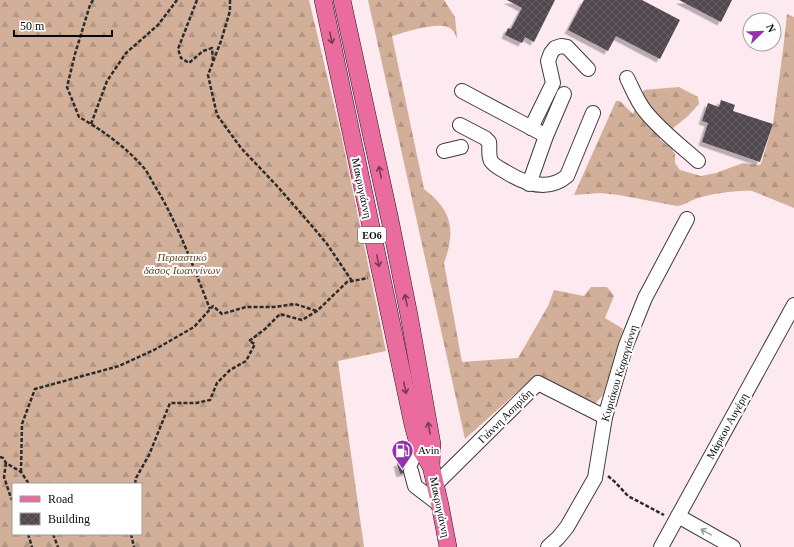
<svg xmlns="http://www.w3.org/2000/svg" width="794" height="547" viewBox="0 0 794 547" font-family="Georgia,serif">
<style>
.forest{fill:url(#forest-firs);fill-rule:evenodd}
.building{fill:url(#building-cross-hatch);filter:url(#shadow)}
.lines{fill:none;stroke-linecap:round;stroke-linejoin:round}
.minor-casing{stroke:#3d3d3d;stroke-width:16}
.major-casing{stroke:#1b1b1b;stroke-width:18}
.path{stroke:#2c2c2c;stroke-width:2.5;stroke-dasharray:4 2;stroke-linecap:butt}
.minor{stroke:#fff;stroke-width:14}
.major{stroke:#ea6c9e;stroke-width:17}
.oneway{stroke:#7a3b54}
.oneway2{stroke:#9d9d9d}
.labels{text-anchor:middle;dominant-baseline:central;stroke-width:4;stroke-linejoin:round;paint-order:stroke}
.shield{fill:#fff;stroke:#545454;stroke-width:1}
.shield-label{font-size:10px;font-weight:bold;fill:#0a0a0a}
.street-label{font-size:11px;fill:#0a0a0a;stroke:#fff}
.park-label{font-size:11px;font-style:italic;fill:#5a4622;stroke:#fff}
.poi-label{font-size:11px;fill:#0a0a0a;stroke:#fff;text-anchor:start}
</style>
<defs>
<pattern id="forest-firs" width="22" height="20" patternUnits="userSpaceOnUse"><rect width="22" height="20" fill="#d2af98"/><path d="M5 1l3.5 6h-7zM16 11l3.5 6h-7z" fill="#b39582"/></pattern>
<pattern id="building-cross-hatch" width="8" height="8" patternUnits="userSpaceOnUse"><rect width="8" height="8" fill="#51484f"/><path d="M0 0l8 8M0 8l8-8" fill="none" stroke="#655e64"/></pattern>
<filter id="shadow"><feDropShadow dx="-3.5" dy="3.5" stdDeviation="0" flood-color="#0004"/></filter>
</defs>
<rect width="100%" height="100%" fill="#fde9f0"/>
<g class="forest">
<path d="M0,0H309L341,134L386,351L338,361L364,547H0ZM13,484H141V534H13Z"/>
<path d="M368,0H444L455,17L457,39C456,35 454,31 450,28C439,21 405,32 392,36L424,189C452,210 456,230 444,263L462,362L518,358L548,306L554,290L584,296L591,287H607L614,296L605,318L623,329L603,395L595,404L536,375L465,439Z"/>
<path d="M787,14L794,17V208L752,191C735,190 711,194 695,199C688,202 684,205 677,206L619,195L600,193L574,195L616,101H620L633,114L644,90L679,87L698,97L699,104L687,117L659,139L671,148L675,154V163L680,170L701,176L716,173L743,163L759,165L761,164L773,124L783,50Z"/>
</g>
<g class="building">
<path d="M507,0H555L534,42L525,37L522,43L505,35L508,28L511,29L522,8Z"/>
<path d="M584,0H642L680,20L660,59L616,36L608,51L568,30Z"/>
<path d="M679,0H732L721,22Z"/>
<path d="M721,100L735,105L733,111L773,124L760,162L702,142L708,123L702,121L708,103L719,107Z"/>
<path d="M409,459L412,470L400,474L397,463Z"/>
</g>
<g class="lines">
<defs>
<g id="minor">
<path d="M627,78C633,90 637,101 645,111C660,130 680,145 698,161"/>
<path d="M462,91L539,132"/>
<path d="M460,125L485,138L489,142C490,148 488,155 491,161C494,166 501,169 506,172C525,184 548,192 567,176L593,113"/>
<path d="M531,128L553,83L548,61L551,53L555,48L561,46L567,47L588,69"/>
<path d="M444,151L461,147"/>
<path d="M529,184L546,136L564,94"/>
<path d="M410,464L419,447"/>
<path d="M411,471L415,486L440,505"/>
<path d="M435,485L538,383L605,417"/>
<path d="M678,516L733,547"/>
<path d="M548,547L558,538L567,527L595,478L605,417L626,345L645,298L687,219"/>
<path d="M661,547L794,305"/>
</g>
<g id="major">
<path d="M323,0L413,425L419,447L431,466"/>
<path d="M342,0L390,220L409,315L432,444L431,466L440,505L448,547"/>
</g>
</defs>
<use href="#minor" class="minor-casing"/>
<use href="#major" class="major-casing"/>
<g class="path">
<path d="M93,0L90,5L75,54L67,87L79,117C102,130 126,147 144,168C149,174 153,184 158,191C180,229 194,269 210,309"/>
<path d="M197,0L178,49L181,58L189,63L203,51L212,48L213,61"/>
<path d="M230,0V11L221,41L208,75L217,115L241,148L278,187L312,226L327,244L352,281"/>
<path d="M91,124L107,81L126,53L158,25L177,0"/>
<path d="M0,457L3,458L6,463L21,472L29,484"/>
<path d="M6,463L4,477L11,498L13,500"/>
<path d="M21,472L22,424L35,389L119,366L154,350L194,327L213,306L222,314L246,307H274L295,304L317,311"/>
<path d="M608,476L615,482L628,496L664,515"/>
<path d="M135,484L136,478L149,455L170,403H196L210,400L217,383L230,370L246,361L255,344L249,341L265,329L280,314L302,320L317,311L347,282L368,278"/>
<path d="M28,534L32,547"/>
<path d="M53,534L58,547"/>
<path d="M131,534L134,547"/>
</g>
<use href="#minor" class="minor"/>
<use href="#major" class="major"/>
</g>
<defs><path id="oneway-shaft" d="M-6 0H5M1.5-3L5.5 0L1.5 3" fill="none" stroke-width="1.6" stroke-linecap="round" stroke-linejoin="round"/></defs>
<g class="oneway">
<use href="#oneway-shaft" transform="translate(331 38) rotate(78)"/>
<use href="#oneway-shaft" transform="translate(380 172) rotate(-102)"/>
<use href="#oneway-shaft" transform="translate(378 261) rotate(78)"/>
<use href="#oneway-shaft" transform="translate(406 300) rotate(-101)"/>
<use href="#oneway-shaft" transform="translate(405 388) rotate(78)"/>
<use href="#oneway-shaft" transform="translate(429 428) rotate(-100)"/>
</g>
<use class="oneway2" href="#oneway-shaft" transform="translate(706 532) rotate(-151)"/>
<defs>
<symbol id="fuel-pin" viewBox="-11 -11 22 30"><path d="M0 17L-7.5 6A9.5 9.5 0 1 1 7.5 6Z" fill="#9332ab" stroke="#fff"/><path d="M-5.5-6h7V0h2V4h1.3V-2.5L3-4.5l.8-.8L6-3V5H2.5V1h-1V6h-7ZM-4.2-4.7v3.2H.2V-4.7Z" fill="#fff"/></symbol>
</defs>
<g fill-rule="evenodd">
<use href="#fuel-pin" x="390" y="438" width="25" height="34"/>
</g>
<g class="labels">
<rect class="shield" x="358" y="227" width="28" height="16" rx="3"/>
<g class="shield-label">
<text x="372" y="235">ΕΟ6</text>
</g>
<g class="street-label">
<text transform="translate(362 188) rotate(78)">Μακρυγιάννη</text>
<text transform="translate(619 373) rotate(-73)">Κυριάκου Καραγιάννη</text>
<text transform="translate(505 416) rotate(-45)">Γιάννη Ασπρίδη</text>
<text transform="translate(727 426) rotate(-61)">Μάρκου Αυγέρη</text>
<text transform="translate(440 507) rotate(78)">Μακρυγιάννη</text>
</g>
<g class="park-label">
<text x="182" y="257">Περιαστικό<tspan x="182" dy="13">δάσος Ιωαννίνων</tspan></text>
</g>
<g class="poi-label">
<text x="418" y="450">Avin</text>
</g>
</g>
<rect x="12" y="483" width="130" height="52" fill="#ffffff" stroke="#9d9d9d"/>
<rect x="20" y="496" width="20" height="6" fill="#ea6c9e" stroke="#9d9d9d"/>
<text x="48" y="503" font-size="12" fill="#0a0a0a">Road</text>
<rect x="20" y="513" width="20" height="12" fill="url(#building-cross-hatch)" stroke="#9d9d9d"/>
<text x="48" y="523" font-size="12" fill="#0a0a0a">Building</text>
<g transform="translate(762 32) rotate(67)"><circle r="19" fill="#ffffff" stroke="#9d9d9d"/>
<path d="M0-3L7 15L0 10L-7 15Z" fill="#9332ab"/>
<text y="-6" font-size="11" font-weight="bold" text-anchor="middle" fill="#0a0a0a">N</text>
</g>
<path d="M14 30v6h98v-6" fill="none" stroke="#0a0a0a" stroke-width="2"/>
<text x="20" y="30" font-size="12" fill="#0a0a0a" stroke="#ffffff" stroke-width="3" paint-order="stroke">50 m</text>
</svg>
